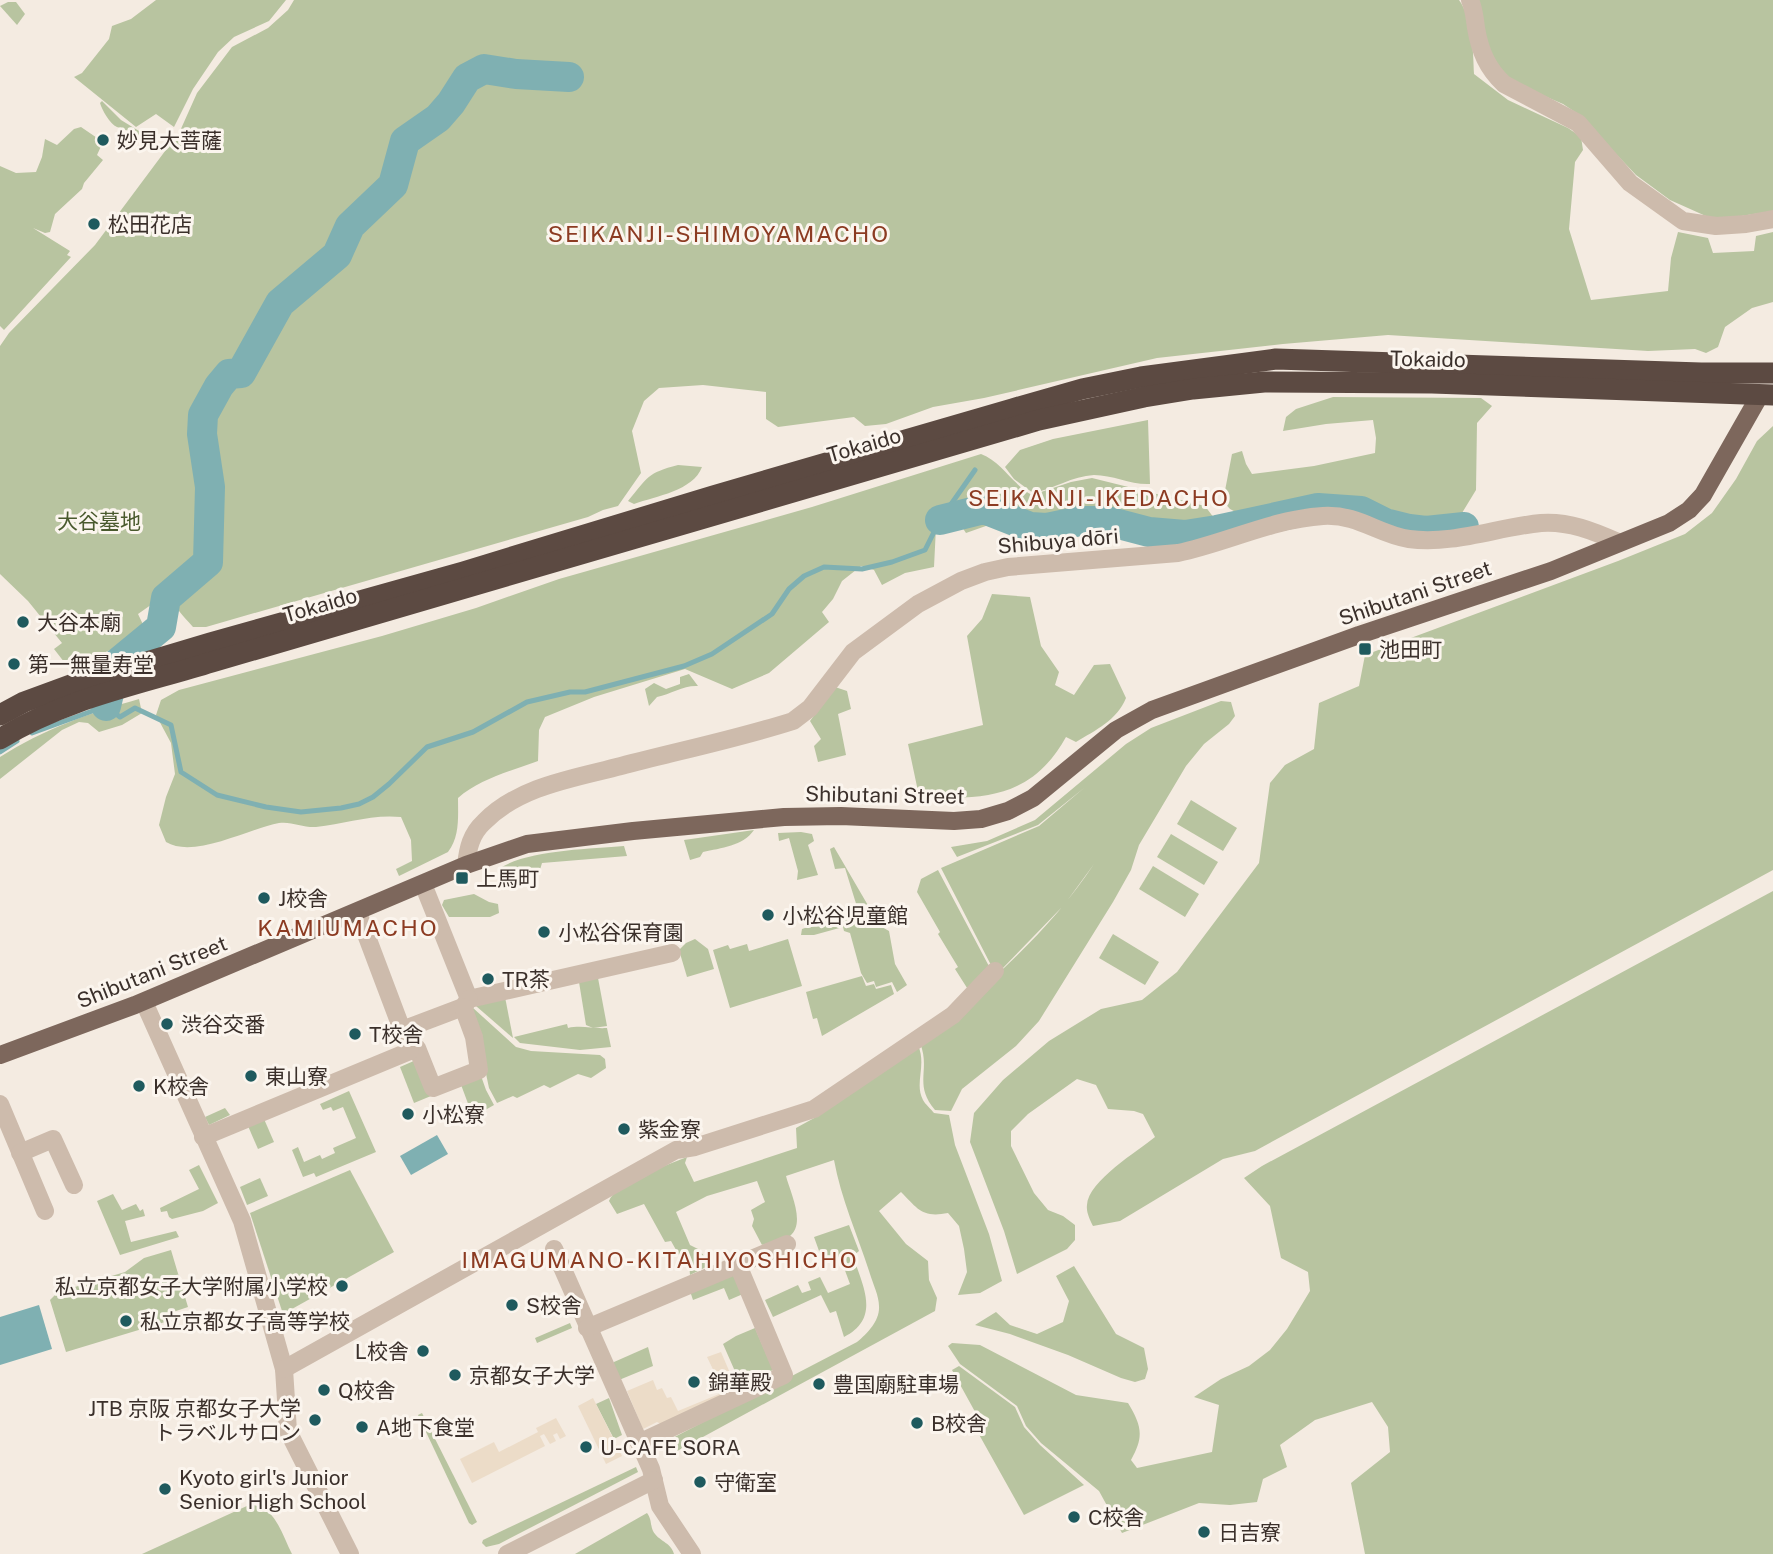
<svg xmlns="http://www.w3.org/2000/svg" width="1773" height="1554" viewBox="0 0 1773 1554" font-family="'Public Sans','Noto Sans JP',sans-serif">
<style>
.green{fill:#b8c4a0}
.plaza{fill:#ecdcc8}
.water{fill:#7fb0b2}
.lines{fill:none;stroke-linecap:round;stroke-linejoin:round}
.stream{stroke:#7fb0b2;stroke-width:5}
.river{stroke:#7fb0b2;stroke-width:30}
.minor{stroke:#cdbbac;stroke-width:18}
.major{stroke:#7d675c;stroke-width:18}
.highway{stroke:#5c4a42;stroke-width:21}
.poi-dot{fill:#1f5a5e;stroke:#fbf5ee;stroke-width:2.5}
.labels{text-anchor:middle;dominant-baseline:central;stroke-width:6;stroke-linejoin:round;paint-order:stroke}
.poi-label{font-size:21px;fill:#3b302b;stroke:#fbf5ee;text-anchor:start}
.street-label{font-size:21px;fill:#3b302b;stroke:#fbf5ee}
.park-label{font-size:21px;fill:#4a5a2e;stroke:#fbf5ee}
.neighbourhood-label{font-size:23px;letter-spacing:2px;fill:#8c3b22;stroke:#fbf5ee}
</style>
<rect width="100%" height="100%" fill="#f4ebe1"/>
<g class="green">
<path d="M156,0H286L269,21L234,37L218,52L193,89L174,127L156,114L136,127L74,77L82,73L109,39L112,26L131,19Z"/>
<path d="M294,0H1459C1473,20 1473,50 1474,74L1508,100L1568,128L1581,137L1583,150L1575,162L1569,229L1591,300L1668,291L1671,258L1678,232L1708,238L1713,253L1754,251L1756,236L1773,232V302L1752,308L1725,327L1718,347L1706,353L1695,349L1648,351L1388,335L1283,344L1157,358L984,398L933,407L886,424L865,426L854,417L778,427L766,419V392L703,385L659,388L644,401L632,431L641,473L618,506L603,510L588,517L206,627H193C181,613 170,606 175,588L138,614L148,635L68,667L54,649L62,643L28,601L0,574V346L9,333L95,245L180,131L197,93L232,47L268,28L288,10Z"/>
<path d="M1478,0H1773V211L1735,217H1708L1670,200L1636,175L1578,114L1563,104L1507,80L1483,39Z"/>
<path d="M8,2H16L25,14L17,25L0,6Z"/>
<path d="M102,101L121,120L139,131L141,135L136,139C127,128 129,132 117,127C110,124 102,110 100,103Z"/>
<path d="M81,127L103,142L97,155L103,160L84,183L82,189L55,214L50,232L45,233L33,228L70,251L67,255L71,257L4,330L0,326V166L16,173L36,172L42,157L45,139L57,145L74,129Z"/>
<path d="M1333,397L1481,398L1492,406L1477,423L1476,490L1462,513L1454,521L1408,523L1384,515L1364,502L1333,501L1285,507L1245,517L1230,509L1223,501L1232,454L1242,451L1246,464L1252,474L1314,466L1375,453L1376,438L1373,420L1326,424L1283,431L1286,417L1296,409Z"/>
<path d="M1148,420L1150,484C1131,485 1113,475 1094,475C1072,476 1054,489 1033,493L1014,479L1005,467L1020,450L1053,439Z"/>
<path d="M1773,426V870L1255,1151L1223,1159L1120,1221L1093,1226C1090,1220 1086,1212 1087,1205C1088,1181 1138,1151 1155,1137L1143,1114L1134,1111L1108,1109L1096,1085L1077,1079L1028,1114L1011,1131V1146L1034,1193L1048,1210L1063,1216L1075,1225V1240L1067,1249L1017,1274L1004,1231L970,1142L974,1113L1003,1080L1049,1041L1101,1009L1142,1000L1177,972L1259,863L1270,783L1285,765L1314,749L1319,703L1359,686L1365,655L1618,561L1685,534L1712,513L1736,479L1757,441Z"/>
<path d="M981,454C1002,462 1012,484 1032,495L1071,482L1092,478L1205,506L1214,518L1216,528L1186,531L1143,529L1115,519L1084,518L1051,523L1000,521L966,533L956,518L936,527L934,567L905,573L882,585L874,570L861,566L842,581L833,599L822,612L829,622L769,673L732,689L685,669L594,697L545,717L539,730L538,761C511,771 480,779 458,798C458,817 460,836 448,852L399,876L396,869L412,861L411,840L401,817C371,814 345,824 316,827C304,828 291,821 279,823C247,829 194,859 166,842L159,825L166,797L175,774L171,743L156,715L161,700L179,690L382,636L476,608L559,579L812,507Z"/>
<path d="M678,465L702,467C693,491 656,496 634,504L628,501C648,477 647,473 678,465Z"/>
<path d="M992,594L1030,597L1041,646L1059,672L1055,685L1074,695L1094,665L1110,664L1126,698C1117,720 1096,730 1076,742L1066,737C1032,798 983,801 919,796L908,744L983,725L967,636L982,619Z"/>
<path d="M689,674L698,686C684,685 671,694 657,697L649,706L645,689L654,683L666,689L680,684V677Z"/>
<path d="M835,687L847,691L851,709L838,714L846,755L818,762L814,746L821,739L810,721Z"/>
<path d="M139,699L142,713L122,725L99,732L88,723L79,722L62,730L0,779V757C44,729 90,713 139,699Z"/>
<path d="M1221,701L1231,702L1235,716L1229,724L1204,744L1186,766L1139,845L1131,870L1113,902L1039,1021L1016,1046L962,1089L951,1111L935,1110C913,1084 931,1070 920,1043C983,988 1048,934 1094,864L1064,905L1001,970L993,969L941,868L1039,826L1084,788L1038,825L957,857L951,847L987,841L1035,820L1126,744L1151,728Z"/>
<path d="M1191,800L1237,828L1223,851L1177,824Z"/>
<path d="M754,830C743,846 721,848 703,852L700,857L690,860L684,840Z"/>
<path d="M801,832L812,834L814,841L808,845L818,875L797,880L798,871L789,838L779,841L778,833Z"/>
<path d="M1171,834L1218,862L1204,885L1157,857Z"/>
<path d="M624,846L627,856L542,863L539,873L518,875L515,868H500C529,850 589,849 624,846Z"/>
<path d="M834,847L880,926L889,931L895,964L907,985L897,992L892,982L876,987L874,981L867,983L861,973L850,933L844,931L843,927L814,935H801L802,929L858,910L845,868L835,869L830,849Z"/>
<path d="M1153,866L1199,894L1185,917L1139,889Z"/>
<path d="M938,870L991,970L969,991L955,969L958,967L938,934L940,932L917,892L921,879Z"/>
<path d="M1773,891V1554H1365L1351,1483L1390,1452L1388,1427L1372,1402L1315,1420L1280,1445L1287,1467L1263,1479L1257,1502L1230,1505L1199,1503L1122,1533L1099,1491L1041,1443L1026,1426L1017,1406L960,1364L948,1346L952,1343L980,1345L1076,1395L1128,1403C1142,1426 1144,1437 1131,1460L1137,1468L1212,1452L1219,1405L1194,1397L1221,1379L1249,1366L1270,1350L1287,1329L1310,1291L1308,1272L1281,1258L1270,1206L1244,1178L1262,1166Z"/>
<path d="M474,894L489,902L498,904L499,913L490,917H449L442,905L444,900Z"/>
<path d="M1113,934L1159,962L1145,985L1099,958Z"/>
<path d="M695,939L708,949L714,969L687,977L679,950L686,943Z"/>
<path d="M788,939L802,986L730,1008L713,950L728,945L730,949L747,944L749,951Z"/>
<path d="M862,976L866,986L874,984L876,989L891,985L894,994L822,1036L817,1018L813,1019L806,992Z"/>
<path d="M598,978L607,1026L593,1028L586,1025L579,982Z"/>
<path d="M505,997L513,1038L476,1006Z"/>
<path d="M472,1007L516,1047L531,1051L600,1055L605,1059L606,1068L591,1078L578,1074L550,1088L544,1085L517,1098L513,1096L497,1103L489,1088Z"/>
<path d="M567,1024L568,1028C582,1025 593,1029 607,1028L611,1047L580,1050L520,1043L514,1037Z"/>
<path d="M918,1045C927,1066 914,1083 923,1100C925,1104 931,1109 934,1113L949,1115L955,1145L989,1234L1002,1281L980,1293L958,1295L967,1272L964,1249L959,1226L948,1213C922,1218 918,1209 901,1192L879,1211L906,1244L928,1261L929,1280L937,1298L935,1311L668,1456L663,1443L857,1342C868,1333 880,1320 879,1306C879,1296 873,1284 870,1274C858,1236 841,1199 834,1160L786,1176C790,1192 806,1223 790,1236C783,1241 770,1242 762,1245L752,1226L754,1219L751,1210L765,1202L757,1181L707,1196L676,1212L690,1245L698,1249L706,1258V1267L690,1275L689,1263L684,1264L671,1241L665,1242L644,1204L617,1214L609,1201C615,1184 669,1164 687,1157L685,1163L694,1182L797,1148L796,1128L816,1117Z"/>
<path d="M416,1060L431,1096L414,1103L400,1067Z"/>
<path d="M480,1073L486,1090L494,1105L473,1117L460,1082Z"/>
<path d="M349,1091L376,1152L316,1177L314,1173L303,1177L292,1150L298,1147L304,1162L320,1155L322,1159L335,1153L333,1148L356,1138L343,1107L333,1111L331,1107L323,1110L320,1104Z"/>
<path d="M225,1108L230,1115L209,1125L205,1117Z"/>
<path d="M264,1119L274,1142L258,1149L248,1126Z"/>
<path d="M199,1165L218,1203L203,1211L172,1219L169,1217L167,1211L161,1212L160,1208L199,1189L189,1170Z"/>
<path d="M350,1170L394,1252L283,1314L250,1213Z"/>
<path d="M260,1178L268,1196L247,1205L240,1187Z"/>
<path d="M113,1194L122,1210L136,1204L140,1211L143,1209L145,1216L125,1221L131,1242L176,1231L179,1237L120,1255L97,1201Z"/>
<path d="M849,1225L859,1251L853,1256C863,1287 881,1318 844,1337L836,1311L830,1313L821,1295L773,1317L765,1300L798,1285L802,1293L811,1290L808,1282L820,1277L828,1293L850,1284L840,1257L823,1262L814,1237Z"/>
<path d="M171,1250L188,1307L164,1315L165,1322L66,1352L50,1300L58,1292L125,1272L144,1258Z"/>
<path d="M1074,1266L1116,1334L1144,1348L1148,1369L1145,1379L1135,1382L1121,1378L1068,1355L1010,1334L975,1325L996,1312L1010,1325L1037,1334L1063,1322L1069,1301L1056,1276Z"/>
<path d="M734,1273L743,1294L729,1300L724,1288L693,1300L690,1291Z"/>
<path d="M570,1323L572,1328L537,1343L535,1338Z"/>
<path d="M755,1328L773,1370L738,1387L733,1375L734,1369L723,1344L736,1336Z"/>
<path d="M648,1347L653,1366L619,1380L613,1366L614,1362Z"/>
<path d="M959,1366L1015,1407L1024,1427L1040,1445L1084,1485L1024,1515L972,1422L979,1419L952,1370Z"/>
<path d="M609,1398L622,1435L614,1439L596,1404Z"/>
<path d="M422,1413L477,1522L472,1525L469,1523L418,1415Z"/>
<path d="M636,1467L638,1472L499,1544L486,1547L482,1543L483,1540Z"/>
<path d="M249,1505C275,1504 282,1535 292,1554H142Z"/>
<path d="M647,1513C652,1520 650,1524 653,1531C658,1541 671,1542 674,1554H575Z"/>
</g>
<g class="plaza">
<path d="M721,1352L730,1373L726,1375L733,1391L661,1424L657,1422L643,1429L627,1391L653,1380L657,1390L662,1388L667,1398L671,1397L678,1411L724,1392L707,1357Z"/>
<path d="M593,1398L622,1456L606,1464L578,1406Z"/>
<path d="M556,1418L566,1436L560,1439L557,1433L553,1435L556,1441L550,1444L544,1434L540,1436L545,1446L472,1483L460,1459L494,1442L499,1452L538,1432L536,1428Z"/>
</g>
<g class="water">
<path d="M437,1135L448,1154L411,1175L400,1156Z"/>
<path d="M39,1305L52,1349L0,1365V1317Z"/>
</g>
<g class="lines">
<g class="stream">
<path d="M32,733L106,706L120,717L135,708L171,725L181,772L217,795L266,807L301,812L341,808L359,804L373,797L389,784L427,747L473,732L527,702L570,692H585L684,666L712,654L772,614L789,589L804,576L824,567L862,569L892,562L925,550L940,520L975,470"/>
<path d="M0,752L17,741"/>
</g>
<g class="river">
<path d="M940,520L984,509L1030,527L1047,528L1080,521H1107L1149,532L1185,535L1217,530L1318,508L1361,511L1385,523L1409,529L1426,531L1464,527"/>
<path d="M106,706L116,664L161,627L166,598L208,562L210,487L202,434L203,415L219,386L229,374L241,373L280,303L337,255L350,226L393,185L405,141L438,118L451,103L467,78L484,69L516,74L569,77"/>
</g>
<g class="minor">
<path d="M1470,0C1474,9 1475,19 1476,28C1480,51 1487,68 1504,84L1578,123L1630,183L1683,221L1716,226L1746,224L1773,219"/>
<path d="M466,865C468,848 471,834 484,822C519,786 575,778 621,766C678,751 737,739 793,721L810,708L853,652L918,604L961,581L985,572L1008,567L1178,553C1226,543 1273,519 1323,516C1359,514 1377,534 1409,539C1453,545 1498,527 1541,523C1569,521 1593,531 1618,542"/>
<path d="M423,884L469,999L672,953"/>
<path d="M144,1002L242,1221L284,1369L288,1431L350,1554"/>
<path d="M402,1030L463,1007L469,999"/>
<path d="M410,1051L417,1048L433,1088L479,1070L474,1037L463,1007"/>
<path d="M0,1104L45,1211"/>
<path d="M203,1137L410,1051L358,913"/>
<path d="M20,1153L53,1139L74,1185"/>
<path d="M554,1249L651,1469L660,1506L692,1554"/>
<path d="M587,1328L787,1244"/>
<path d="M284,1369L676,1150L695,1147L814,1109L953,1015L995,971"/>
<path d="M639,1443L784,1375L738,1265"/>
<path d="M507,1554L654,1480"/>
</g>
<path class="major" d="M0,1055L135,1005L466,865L527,844L633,831L784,817L841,816L954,821L981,819L1008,811L1033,798L1116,730L1152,710L1359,635L1551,571L1669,523L1689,510L1703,495L1760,395"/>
<g class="highway">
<path d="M0,715L24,702L73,684L210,643L463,572L713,496L1012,409L1082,389L1141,377L1276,359L1701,373H1773"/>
<path d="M0,739C63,699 141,684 212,662L1039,420L1144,397L1193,389L1264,382L1432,383L1773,395"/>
</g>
</g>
<g class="poi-dot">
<circle cx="103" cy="140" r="7"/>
<circle cx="94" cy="224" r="7"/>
<circle cx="23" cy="622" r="7"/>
<rect x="1358" y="642" width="14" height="14" rx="3.5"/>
<circle cx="14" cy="664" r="7"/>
<rect x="455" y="871" width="14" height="14" rx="3.5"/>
<circle cx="264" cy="898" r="7"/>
<circle cx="768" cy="915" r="7"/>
<circle cx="544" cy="932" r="7"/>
<circle cx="488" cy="979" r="7"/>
<circle cx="167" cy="1024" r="7"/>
<circle cx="355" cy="1034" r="7"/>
<circle cx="251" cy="1076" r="7"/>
<circle cx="139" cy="1086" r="7"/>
<circle cx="408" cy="1114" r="7"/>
<circle cx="624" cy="1129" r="7"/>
<circle cx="342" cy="1286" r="7"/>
<circle cx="512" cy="1305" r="7"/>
<circle cx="126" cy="1321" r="7"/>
<circle cx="423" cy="1351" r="7"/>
<circle cx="455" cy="1375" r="7"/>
<circle cx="694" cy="1382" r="7"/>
<circle cx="819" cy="1384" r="7"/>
<circle cx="324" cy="1390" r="7"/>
<circle cx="315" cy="1420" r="7"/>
<circle cx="917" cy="1423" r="7"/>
<circle cx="362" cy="1427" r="7"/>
<circle cx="586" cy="1447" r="7"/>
<circle cx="700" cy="1482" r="7"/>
<circle cx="165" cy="1489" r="7"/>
<circle cx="1074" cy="1517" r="7"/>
<circle cx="1204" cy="1532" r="7"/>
</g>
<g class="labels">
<g class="poi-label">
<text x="117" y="140">妙見大菩薩</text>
<text x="108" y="224">松田花店</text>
<text x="37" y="622">大谷本廟</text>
<text x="1379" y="649">池田町</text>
<text x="28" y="664">第一無量寿堂</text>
<text x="476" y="878">上馬町</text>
<text x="278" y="898">J校舎</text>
<text x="782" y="915">小松谷児童館</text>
<text x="558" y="932">小松谷保育園</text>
<text x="502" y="979">TR茶</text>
<text x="181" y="1024">渋谷交番</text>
<text x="369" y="1034">T校舎</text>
<text x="265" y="1076">東山寮</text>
<text x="153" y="1086">K校舎</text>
<text x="422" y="1114">小松寮</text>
<text x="638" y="1129">紫金寮</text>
<text x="328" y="1286" text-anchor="end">私立京都女子大学附属小学校</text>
<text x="526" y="1305">S校舎</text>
<text x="140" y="1321">私立京都女子高等学校</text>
<text x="409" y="1351" text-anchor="end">L校舎</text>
<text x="469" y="1375">京都女子大学</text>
<text x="708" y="1382">錦華殿</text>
<text x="833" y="1384">豊国廟駐車場</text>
<text x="338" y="1390">Q校舎</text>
<text x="301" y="1408" text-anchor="end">JTB 京阪 京都女子大学<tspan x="301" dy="24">トラベルサロン</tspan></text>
<text x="931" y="1423">B校舎</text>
<text x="376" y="1427">A地下食堂</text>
<text x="600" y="1447">U-CAFE SORA</text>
<text x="179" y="1477">Kyoto girl's Junior<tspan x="179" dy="24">Senior High School</tspan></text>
<text x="714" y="1482">守衛室</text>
<text x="1088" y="1517">C校舎</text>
<text x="1218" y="1532">日吉寮</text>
</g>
<g class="street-label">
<text transform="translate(1428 359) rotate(1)">Tokaido</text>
<text transform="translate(864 445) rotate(-16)">Tokaido</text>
<text transform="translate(1058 541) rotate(-5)">Shibuya dōri</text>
<text transform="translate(1415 593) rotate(-19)">Shibutani Street</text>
<text transform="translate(320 605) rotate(-16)">Tokaido</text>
<text transform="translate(885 795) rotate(1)">Shibutani Street</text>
<text transform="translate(152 972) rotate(-22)">Shibutani Street</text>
</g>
<g class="park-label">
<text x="99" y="521">大谷墓地</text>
</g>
<g class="neighbourhood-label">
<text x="719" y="233">SEIKANJI-SHIMOYAMACHO</text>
<text x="1099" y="497">SEIKANJI-IKEDACHO</text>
<text x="348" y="927">KAMIUMACHO</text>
<text x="660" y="1259">IMAGUMANO-KITAHIYOSHICHO</text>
</g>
</g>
</svg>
